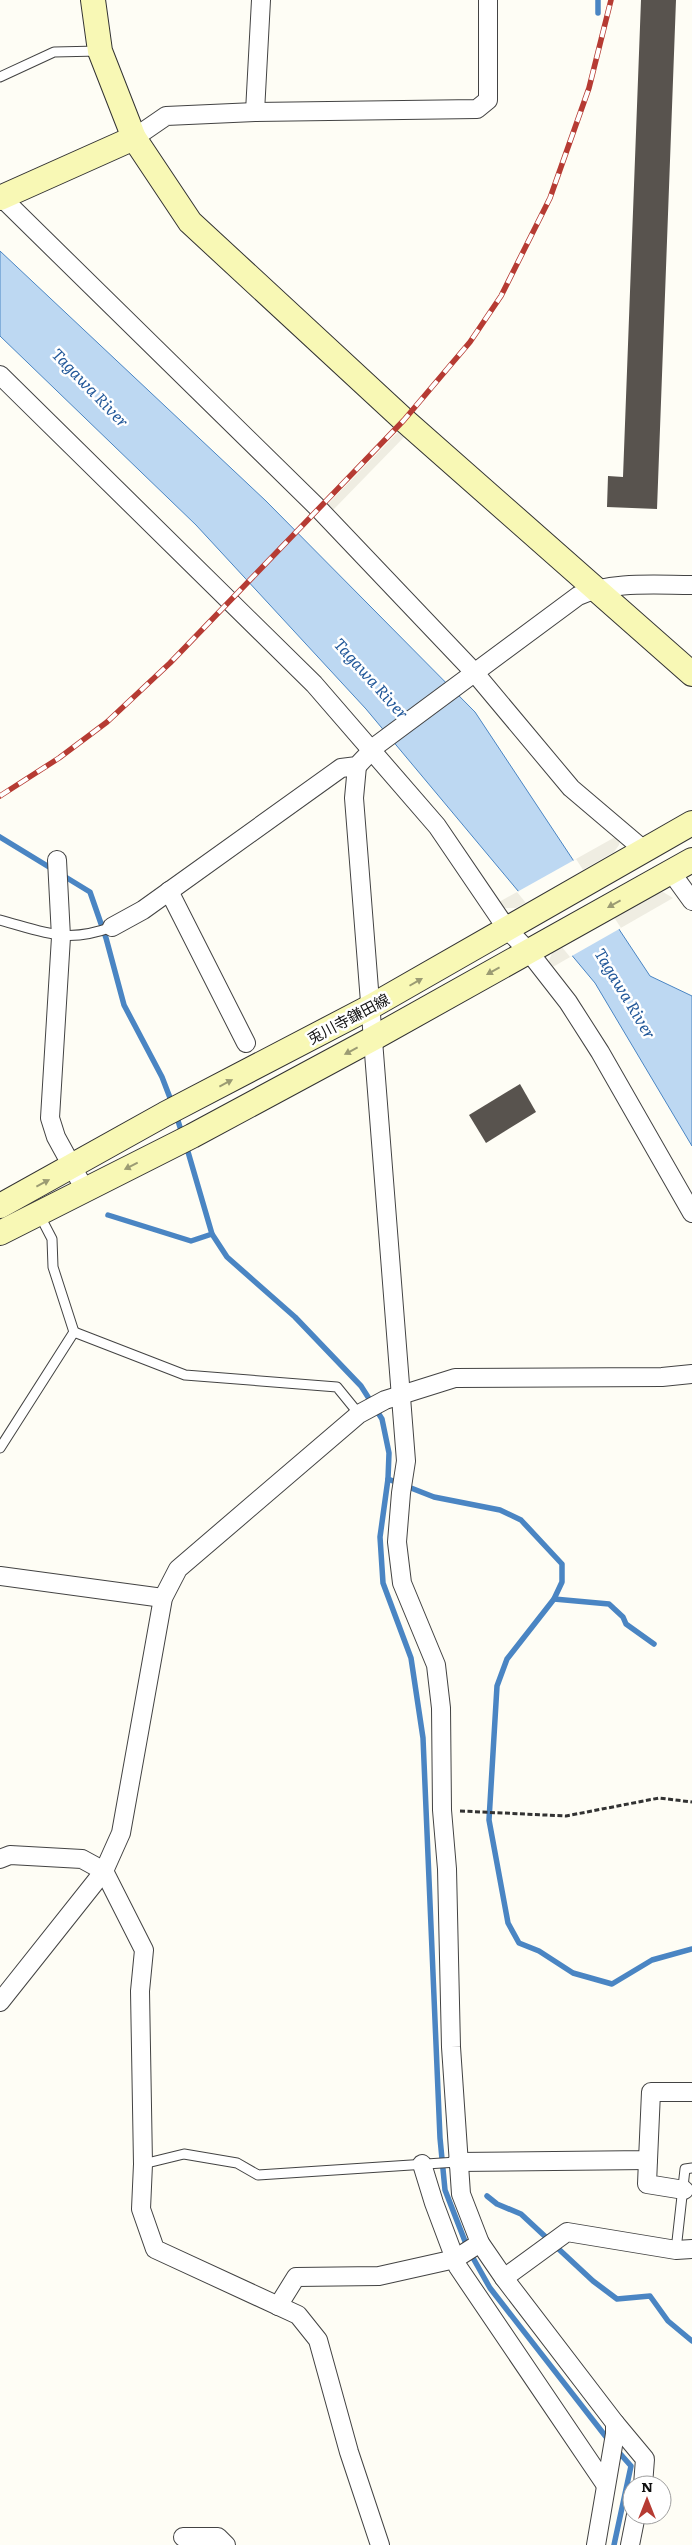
<svg xmlns="http://www.w3.org/2000/svg" width="692" height="2545" viewBox="0 0 692 2545" font-family="Literata,'Noto Sans JP',serif">
<style>
.plaza{fill:#efede2}
.water{fill:#bdd8f2;stroke:#4a85c3}
.pier{fill:#fefdf5}
.lines{fill:none;stroke-linecap:round;stroke-linejoin:round}
.stream{stroke:#4a85c3;stroke-width:5.5}
.building{fill:#58534e}
.lane-casing{stroke:#434343;stroke-width:11}
.street-casing{stroke:#434343;stroke-width:20}
.secondary-casing{stroke:#323232;stroke-width:26}
.path{stroke:#323232;stroke-width:3;stroke-dasharray:5 2.5;stroke-linecap:butt}
.lane{stroke:#fff;stroke-width:9}
.street{stroke:#fff;stroke-width:18}
.secondary{stroke:#f8f8b5;stroke-width:24}
.rail-casing{stroke:#b63b33;stroke-width:5.5}
.rail{stroke:#fff;stroke-width:4;stroke-dasharray:11;stroke-linecap:butt}
.oneway{fill:#9b9b73}
.labels{text-anchor:middle;dominant-baseline:central;stroke-width:5;stroke-linejoin:round;paint-order:stroke}
.street-label{font-size:15px;fill:#101010;stroke:#fff}
.water-label{font-size:16px;font-style:italic;fill:#225899;stroke:#fff}
</style>
<rect width="100%" height="100%" fill="#fefdf5"/>
<g class="plaza">
<path d="M402,428L407,434L333,510L327,505Z"/>
<path d="M617,836L620,839L619,845L614,852L516,908H503L499,902Z"/>
<path d="M663,892L673,898L551,968L548,963L552,953L658,893Z"/>
</g>
<path class="water" d="M0,251L266,501L475,712L650,976L692,996V1146L595,983L366,709L196,525L0,336Z"/>
<path class="pier" d="M576,859L621,928L570,957L517,892Z"/>
<g class="lines">
<g class="stream">
<path d="M598,0V13"/>
<path d="M0,837L90,892L106,938L124,1005L162,1077L172,1103"/>
<path d="M176,1114L182,1134"/>
<path d="M186,1145L212,1234L227,1257L295,1317L361,1386L382,1419L389,1453L388,1479L380,1537L383,1583L411,1658L423,1738L440,2138L445,2190L468,2249L490,2288L610,2442"/>
<path d="M108,1215L191,1241L212,1234"/>
<path d="M388,1479L434,1497L500,1510L521,1520L562,1564V1582L554,1599L507,1659L497,1686L489,1820L508,1923L519,1943L539,1951L573,1973L612,1984L652,1960L692,1949"/>
<path d="M554,1599L609,1604L623,1617L626,1624L654,1644"/>
<path d="M487,2196L497,2204L521,2214L593,2281L617,2299L650,2296L668,2321L692,2341"/>
<path d="M614,2545L631,2466L616,2449"/>
</g>
</g>
<g class="building">
<path d="M641,0H676L657,509L607,507L608,476L623,477Z"/>
<path d="M520,1084L536,1112L486,1143L469,1115Z"/>
</g>
<g class="lines">
<defs>
<g id="lane">
<path d="M0,77L54,52L99,51"/>
<path d="M0,920C44,932 66,944 112,927"/>
<path d="M74,1332L185,1375L337,1387L359,1414"/>
<path d="M0,1448L74,1332L53,1267L52,1239L39,1214"/>
<path d="M143,2164L184,2154L237,2163L258,2175L457,2162"/>
<path d="M676,2250L685,2169L692,2168"/>
</g>
<g id="street">
<path d="M255,112L261,0"/>
<path d="M134,138L166,116L255,112L477,109L488,100V0"/>
<path d="M0,196L319,509L474,672L571,788L644,850"/>
<path d="M0,375L314,684L437,826L507,929L529,952L568,1002L600,1052L692,1213"/>
<path d="M357,766L354,798L406,1461L401,1493L397,1542L402,1583L436,1665L441,1708L442,1810L447,1869L451,2047L461,2194L480,2243L504,2278L615,2423V2434L596,2545"/>
<path d="M57,860L61,937L50,1118L56,1137L85,1190"/>
<path d="M671,872L692,901"/>
<path d="M169,891L246,1043"/>
<path d="M112,927L143,910L341,768L357,766L377,745L578,596C612,581 654,585 692,585"/>
<path d="M0,1576L163,1598"/>
<path d="M0,1859L10,1855L82,1859L104,1871L144,1950L140,1991L143,2164L141,2209L155,2249L298,2315L318,2340L349,2452L380,2545"/>
<path d="M0,2002L104,1871L121,1833L163,1598L178,1569L359,1414L385,1400L455,1378L662,1377L692,1374"/>
<path d="M648,2160L647,2184L684,2190"/>
<path d="M457,2162L648,2160L651,2092H692"/>
<path d="M422,2164L434,2203L458,2267L605,2484"/>
<path d="M504,2278L567,2232L676,2250L692,2249"/>
<path d="M278,2306L296,2277L379,2276L455,2259L480,2243"/>
<path d="M615,2423L645,2459L643,2485"/>
<path d="M183,2537H218L226,2545"/>
<path d="M630,2545L636,2515"/>
</g>
<g id="secondary">
<path d="M93,0L100,51L134,138L190,222L404,420L692,674"/>
<path d="M0,198L134,138"/>
<path d="M0,1206L165,1114L372,1006L692,823"/>
<path d="M0,1233L192,1136L374,1038L692,860"/>
</g>
</defs>
<use href="#lane" class="lane-casing"/>
<use href="#street" class="street-casing"/>
<use href="#secondary" class="secondary-casing"/>
<path class="path" d="M460,1811L566,1816L659,1798L692,1802"/>
<use href="#lane" class="lane"/>
<use href="#street" class="street"/>
<use href="#secondary" class="secondary"/>
<defs>
<path id="rail" d="M0,796L59,758L107,722L170,663L404,420L470,342L501,296L550,198L589,88L611,0"/>
</defs>
<use href="#rail" class="rail-casing"/>
<use href="#rail" class="rail"/>
</g>
<defs><path id="oneway-solid" d="M-6-.8H1V-3.2L6.5 0L1 3.2V.8H-6Z" transform="scale(1.25)"/></defs>
<g class="oneway">
<use href="#oneway-solid" transform="translate(614 904) rotate(151)"/>
<use href="#oneway-solid" transform="translate(493 971) rotate(151)"/>
<use href="#oneway-solid" transform="translate(416 982) rotate(-30)"/>
<use href="#oneway-solid" transform="translate(351 1051) rotate(152)"/>
<use href="#oneway-solid" transform="translate(226 1083) rotate(-28)"/>
<use href="#oneway-solid" transform="translate(131 1166) rotate(153)"/>
<use href="#oneway-solid" transform="translate(43 1183) rotate(-28)"/>
</g>
<g class="labels">
<g class="street-label">
<text transform="translate(348 1018) rotate(-28)">兎川寺鎌田線</text>
</g>
<g class="water-label">
<text transform="translate(91 387) rotate(46)">Tagawa River</text>
<text transform="translate(372 678) rotate(48)">Tagawa River</text>
<text transform="translate(626 993) rotate(59)">Tagawa River</text>
</g>
</g>
<g transform="translate(647 2500)"><circle r="24" fill="#ffffff" stroke="#9f9f9f"/>
<path d="M0-4L9 19L0 12L-9 19Z" fill="#b63b33"/>
<text y="-8" font-size="14" font-weight="bold" text-anchor="middle" fill="#101010">N</text>
</g>
</svg>
